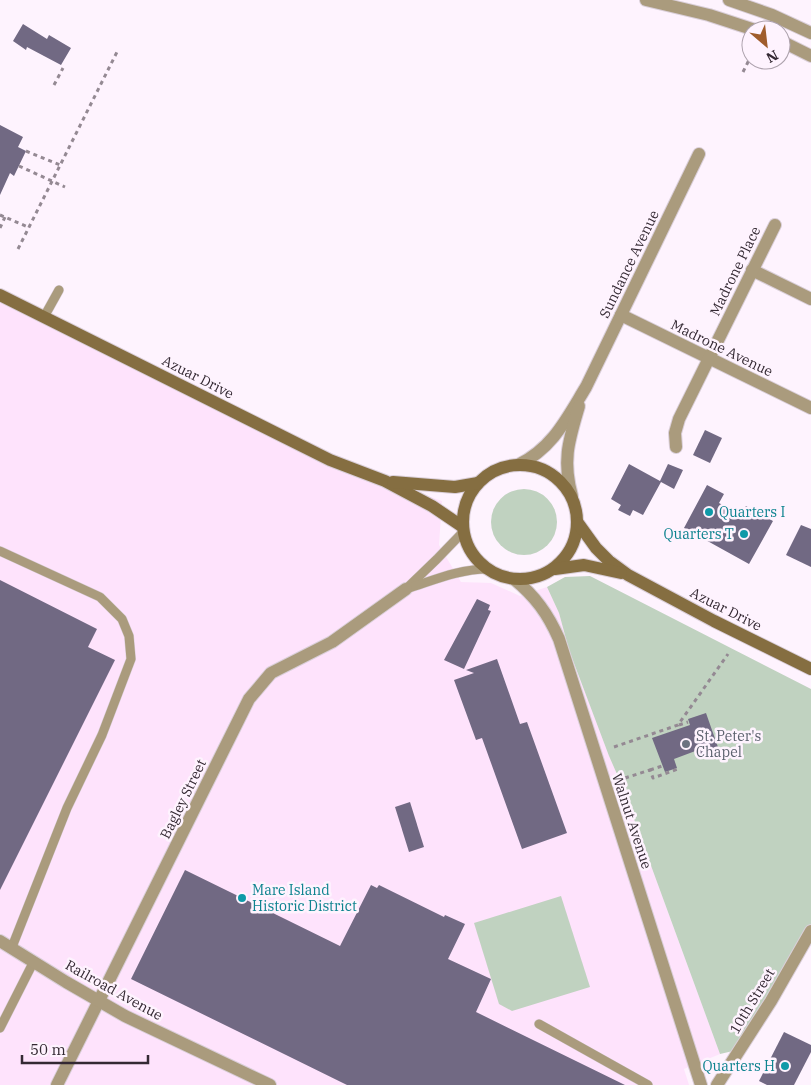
<svg xmlns="http://www.w3.org/2000/svg" width="811" height="1085" viewBox="0 0 811 1085" font-family="'IBM Plex Serif',serif">
<style>
.built{fill:#fee3fc}
.green{fill:#c0d2c0}
.building{fill:#716983}
.lines{fill:none;stroke-linecap:round;stroke-linejoin:round}
.service-casing{stroke:#dacfd9;stroke-width:10}
.minor-casing{stroke:#dacfd9;stroke-width:14}
.tertiary-casing{stroke:#dacfd9;stroke-width:14}
.secondary-casing{stroke:#dacfd9;stroke-width:14}
.path{stroke:#948993;stroke-width:3;stroke-dasharray:4 4;stroke-linecap:butt}
.service{stroke:#aa9b7d;stroke-width:9}
.minor{stroke:#aa9b7d;stroke-width:12}
.tertiary{stroke:#aa9b7d;stroke-width:12}
.secondary{stroke:#856e41;stroke-width:12}
.culture-dot{fill:#0f9aa8;stroke:#fef3fe;stroke-width:2}
.worship-dot{fill:#6b7280;stroke:#fef3fe;stroke-width:2}
.labels{text-anchor:middle;dominant-baseline:central;stroke-width:5;stroke-linejoin:round;paint-order:stroke}
.street-label{font-size:14px;fill:#342933;stroke:#fef3fe}
.culture-label{font-size:14px;fill:#0d838f;stroke:#fef3fe;text-anchor:start}
.worship-label{font-size:14px;fill:#5b616d;stroke:#fef3fe;text-anchor:start}
</style>
<rect width="100%" height="100%" fill="#fef3fe"/>
<path class="built" d="M0,295L201,393L309,442L385,481L442,501L439,545L461,582L491,583L520,596L547,587L559,613L569,650L609,756L620,781L720,1054L684,1069L689,1085H0Z"/>
<g class="green">
<circle cx="524" cy="522" r="33"/>
<path d="M590,576L811,689V925L733,1051L720,1054L620,781L609,756L569,650L559,613L547,587L565,577Z"/>
<path d="M561,896L590,987L512,1011L499,1004L474,923Z"/>
</g>
<g class="building">
<path d="M23,24L47,39L49,35L71,48L61,65L27,47L26,50L13,41Z"/>
<path d="M0,125L23,137L18,147L26,151L14,176L10,173L0,195Z"/>
<path d="M705,430L722,438L710,463L693,455Z"/>
<path d="M629,464L660,481L668,464L683,470L674,489L661,482L643,515L633,510L630,516L618,510L621,505L611,499Z"/>
<path d="M707,485L724,494L719,503L741,515L746,506L773,521L749,564L684,528Z"/>
<path d="M801,525L811,529V567L786,555Z"/>
<path d="M0,580L97,629L88,647L115,660L0,890Z"/>
<path d="M477,599L490,605L488,610L491,611L464,669L444,660Z"/>
<path d="M497,659L520,724L527,722L567,833L522,849L482,738L476,740L454,680L474,673L466,670Z"/>
<path d="M706,713L719,750L701,757L698,750L674,759L677,768L665,772L652,738L690,725L688,719Z"/>
<path d="M410,802L424,847L409,852L395,807Z"/>
<path d="M185,870L340,946L371,885L377,888L379,885L444,917L445,915L465,924L448,959L491,979L476,1012L625,1085H347L131,979Z"/>
<path d="M784,1032L811,1045V1052L794,1085H767L759,1081Z"/>
</g>
<g class="lines">
<defs>
<g id="service">
<path d="M44,317L59,290"/>
<path d="M0,551L100,597L122,619L129,636L131,659L102,735L67,808L12,947"/>
<path d="M408,587L437,559L464,531"/>
<path d="M406,589C432,581 459,569 487,569"/>
<path d="M539,1024L648,1085"/>
<path d="M0,1028L34,961"/>
</g>
<g id="minor">
<path d="M752,270L811,299"/>
<path d="M621,315L811,408"/>
<path d="M676,447L675,433L679,419L775,225"/>
<path d="M518,465C553,448 567,418 586,387L699,154"/>
<path d="M572,496C562,460 569,440 579,406"/>
<path d="M57,1085L249,699L271,673L332,642L406,589"/>
</g>
<g id="tertiary">
<path d="M646,0L709,15L755,30"/>
<path d="M729,0L772,15L811,33"/>
<path d="M781,41L811,56"/>
<path d="M514,579C535,596 548,614 559,639L701,1085"/>
<path d="M0,941L66,982L125,1016L270,1085"/>
<path d="M717,1085L771,1001L811,931"/>
</g>
<g id="secondary">
<path d="M0,295L330,460L385,481L432,506L463,527"/>
<circle cx="520" cy="522" r="57"/>
<path d="M393,482L455,487L478,483"/>
<path d="M578,523L596,548L609,561L628,575L714,621L811,669"/>
<path d="M555,569L584,565L621,573"/>
</g>
</defs>
<use href="#service" class="service-casing"/>
<use href="#minor" class="minor-casing"/>
<use href="#tertiary" class="tertiary-casing"/>
<use href="#secondary" class="secondary-casing"/>
<g class="path">
<path d="M743,72L751,56"/>
<path d="M54,85L63,68"/>
<path d="M26,151L60,165"/>
<path d="M19,166L65,187"/>
<path d="M0,215L28,227"/>
<path d="M0,228L5,217"/>
<path d="M18,249L118,50"/>
<path d="M679,725L688,722"/>
<path d="M614,747L678,725L728,654"/>
<path d="M650,770L662,766"/>
<path d="M625,778L650,770L653,778L678,769"/>
</g>
<use href="#service" class="service"/>
<use href="#minor" class="minor"/>
<use href="#tertiary" class="tertiary"/>
<use href="#secondary" class="secondary"/>
</g>
<g class="culture-dot">
<circle cx="709" cy="512" r="5"/>
<circle cx="744" cy="534" r="5"/>
<circle cx="242" cy="898" r="5"/>
<circle cx="785" cy="1066" r="5"/>
</g>
<circle class="worship-dot" cx="686" cy="744" r="5"/>
<g class="labels">
<g class="street-label">
<text transform="translate(629 264) rotate(-64)">Sundance Avenue</text>
<text transform="translate(735 271) rotate(-64)">Madrone Place</text>
<text transform="translate(722 348) rotate(26)">Madrone Avenue</text>
<text transform="translate(198 377) rotate(27)">Azuar Drive</text>
<text transform="translate(726 609) rotate(27)">Azuar Drive</text>
<text transform="translate(183 799) rotate(-64)">Bagley Street</text>
<text transform="translate(632 821) rotate(72)">Walnut Avenue</text>
<text transform="translate(114 990) rotate(29)">Railroad Avenue</text>
<text transform="translate(752 1001) rotate(-59)">10th Street</text>
</g>
<g class="culture-label">
<text x="719" y="512">Quarters I</text>
<text x="734" y="534" text-anchor="end">Quarters T</text>
<text x="252" y="890">Mare Island<tspan x="252" dy="16">Historic District</tspan></text>
<text x="775" y="1066" text-anchor="end">Quarters H</text>
</g>
<g class="worship-label">
<text x="696" y="736">St. Peter's<tspan x="696" dy="16">Chapel</tspan></text>
</g>
</g>
<g transform="translate(766 45) rotate(152)"><circle r="24" fill="#fef3fe" stroke="#ada2ad"/>
<path d="M0-4L9 19L0 12L-9 19Z" fill="#a05d2c"/>
<text y="-8" font-size="14" font-weight="bold" text-anchor="middle" fill="#342933">N</text>
</g>
<path d="M22 1055v8h126v-8" fill="none" stroke="#342933" stroke-width="2.5"/>
<text x="30" y="1055" font-size="15" fill="#342933" stroke="#fef3fe" stroke-width="4" paint-order="stroke">50 m</text>
</svg>
